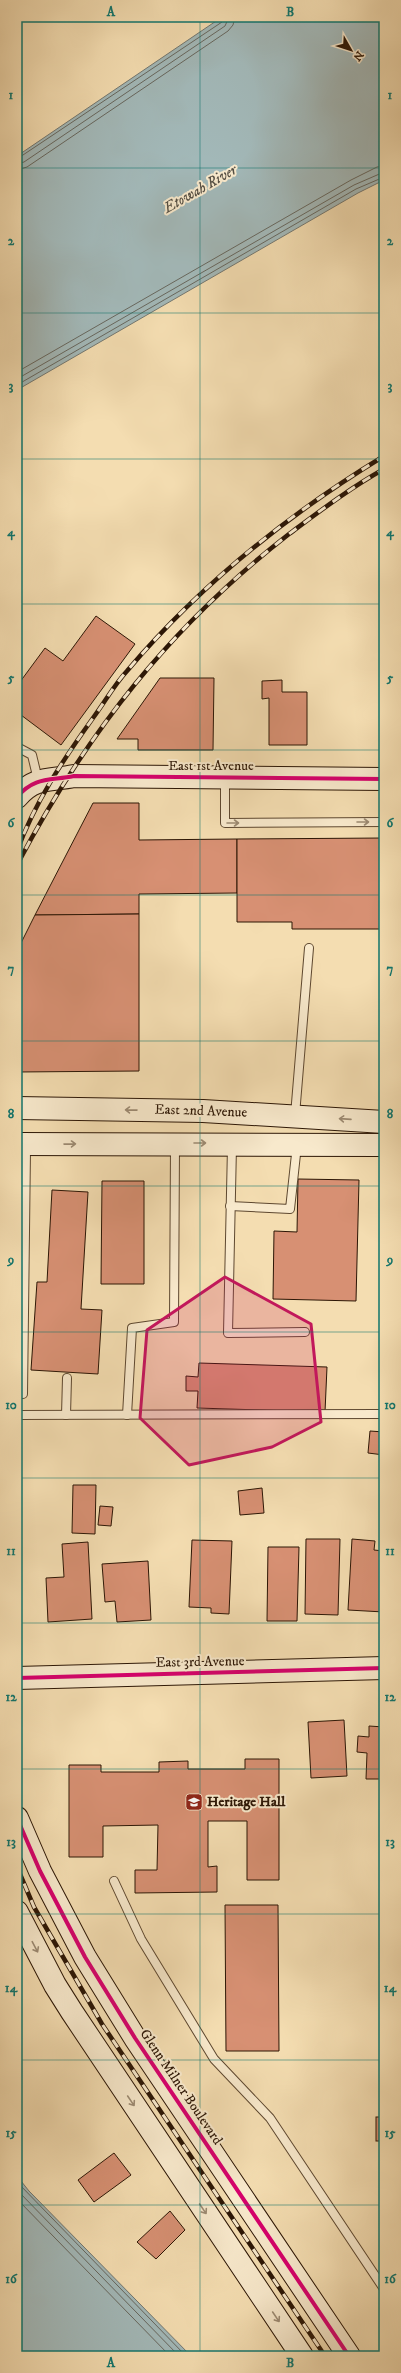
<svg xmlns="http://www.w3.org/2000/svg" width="401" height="2373" viewBox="0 0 401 2373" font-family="'IM FELL DW Pica',serif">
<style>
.water{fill:#a2b8b8;stroke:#737770}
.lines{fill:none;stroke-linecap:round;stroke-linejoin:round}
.shore{stroke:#67675e;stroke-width:1}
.building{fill:#d79073;stroke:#2c1605}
.lane-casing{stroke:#5e4830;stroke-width:10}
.secondary-casing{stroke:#2c1605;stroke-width:24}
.lane{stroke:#f8e9cc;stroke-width:8}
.secondary{stroke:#f8e9cc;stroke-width:22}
.rail-casing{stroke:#2c1605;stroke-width:4.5}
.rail{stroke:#f8e9cc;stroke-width:3;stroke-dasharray:9;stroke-linecap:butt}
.cycleway-casing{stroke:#f8e9cc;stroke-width:6}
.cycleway{stroke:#d6006c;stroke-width:4}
.oneway{stroke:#9c8a72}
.marked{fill:#c2185b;fill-opacity:0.2;stroke:#c2185b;stroke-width:3;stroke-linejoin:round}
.grid{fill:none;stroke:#0f766e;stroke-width:1;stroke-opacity:0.55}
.labels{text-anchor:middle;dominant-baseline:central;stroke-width:4;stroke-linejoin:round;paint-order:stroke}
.street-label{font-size:14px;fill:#2c1605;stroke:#f8e9cc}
.poi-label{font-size:14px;font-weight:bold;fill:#2c1605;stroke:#f8e9cc;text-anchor:start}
.water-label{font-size:15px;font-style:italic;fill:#554f44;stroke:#f8e9cc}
.neatline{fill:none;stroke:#0f766e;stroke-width:1.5}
.grid-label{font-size:13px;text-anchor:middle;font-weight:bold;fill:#0f766e}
</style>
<rect width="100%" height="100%" fill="#f4ddb1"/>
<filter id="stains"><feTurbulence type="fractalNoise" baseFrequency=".005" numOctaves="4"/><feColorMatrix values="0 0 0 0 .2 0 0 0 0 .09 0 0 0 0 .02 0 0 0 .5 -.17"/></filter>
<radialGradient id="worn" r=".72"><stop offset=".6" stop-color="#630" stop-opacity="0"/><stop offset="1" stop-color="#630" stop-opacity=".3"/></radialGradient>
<g class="water">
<path d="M222,17H384V180L358,193L17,390V156Z"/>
<path d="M17,2176L29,2191L191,2356H17Z"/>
</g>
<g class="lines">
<g class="shore">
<path d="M17,159L222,22L224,17"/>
<path d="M17,164L24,162L225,26L229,17"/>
<path d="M17,170L27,167L228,31L233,25L235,17"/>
<path d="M17,372L351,180L377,167L384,166"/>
<path d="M17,379L354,185L384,172"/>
<path d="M17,385L356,189L384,177"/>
<path d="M17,2182L186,2356"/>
<path d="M17,2190L179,2356"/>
<path d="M17,2199L170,2356"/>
</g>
</g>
<g class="building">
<path d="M96,616L135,644L61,745L17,712V686L45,648L63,661Z"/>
<path d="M160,678H214L213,750H138V739H117Z"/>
<path d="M282,680V692H307V745H269V698L262,699V681Z"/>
<path d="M93,803H139V840L237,839V893L139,894V914L35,915Z"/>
<path d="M384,838V929H292V922H237V839Z"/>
<path d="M139,914V1071L17,1072V951L35,915Z"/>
<path d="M298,1179L359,1180L356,1301L273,1299L274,1231L297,1232Z"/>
<path d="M102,1181H144V1284H101Z"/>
<path d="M52,1190L88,1192L81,1309L102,1310L98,1374L31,1370L37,1282H47Z"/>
<path d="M199,1363L327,1367L325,1412L197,1408L198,1391H186V1376L198,1377Z"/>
<path d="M370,1431L384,1432V1455L368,1453Z"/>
<path d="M73,1485H96L95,1534L72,1533Z"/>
<path d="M262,1488L264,1513L240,1515L238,1491Z"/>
<path d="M100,1506L113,1507L111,1526L98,1525Z"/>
<path d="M306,1539H340L338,1615L305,1614Z"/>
<path d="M352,1539L375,1541L374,1550L384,1551V1612L348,1610Z"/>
<path d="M192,1540L232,1541L229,1614L211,1613V1608L189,1607Z"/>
<path d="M88,1542L92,1619L48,1622L46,1578L64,1577L62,1544Z"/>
<path d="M268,1547H299L297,1621H267Z"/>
<path d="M148,1561L151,1620L117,1622L115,1601L105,1602L102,1564Z"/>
<path d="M344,1720L347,1776L311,1778L308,1722Z"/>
<path d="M369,1726L384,1727V1779H366L367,1753L357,1752L358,1736L369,1737Z"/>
<path d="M245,1759H279V1880H247V1821H208V1867L217,1866V1892L135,1893V1870H157L158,1825L103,1826V1857H69V1765H101V1772H159V1762L188,1761V1769H245Z"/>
<path d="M225,1905H278L279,2051H226Z"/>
<rect x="376" y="2117" width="8" height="24"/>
<path d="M114,2153L131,2175L94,2202L78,2180Z"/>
<path d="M170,2211L185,2230L156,2259L137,2242Z"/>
</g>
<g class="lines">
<defs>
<g id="lane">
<path d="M17,747L32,755L38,780"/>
<path d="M225,778V823L384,822"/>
<path d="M295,1115L309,948"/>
<path d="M232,1146L228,1333L305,1332"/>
<path d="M17,1194L25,1193"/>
<path d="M230,1206L290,1209L297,1145"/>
<path d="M17,1394H23L26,1150"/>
<path d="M17,1415L384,1414"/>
<path d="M66,1415L67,1378"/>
<path d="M127,1415L132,1328L174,1322L175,1146"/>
<path d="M114,1881L141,1939L214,2059L270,2118L384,2289"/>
</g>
<g id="secondary">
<path d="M17,797C35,776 50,781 74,776L384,779"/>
<path d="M17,1108L203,1111L384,1122"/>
<path d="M17,1144L384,1145"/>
<path d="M17,1678L384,1668"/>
<path d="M17,1818L40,1871L85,1957L135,2038L349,2356"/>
<path d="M17,1912L55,1985L72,2012L302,2356"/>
</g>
</defs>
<use href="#lane" class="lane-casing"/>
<use href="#secondary" class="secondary-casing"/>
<use href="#lane" class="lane"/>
<use href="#secondary" class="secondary"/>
<defs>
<g id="rail">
<path d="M17,851C35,802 63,760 93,718C105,702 114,685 127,671C201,584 287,515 384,456"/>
<path d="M17,865C87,732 171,626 289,534C320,511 350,488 384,469"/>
<path d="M17,1867L34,1907L102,2024L325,2356"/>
</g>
</defs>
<use href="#rail" class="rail-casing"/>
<use href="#rail" class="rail"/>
<defs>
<g id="cycleway">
<path d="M17,797C35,776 50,781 74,776L384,779"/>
<path d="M17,1678L384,1668"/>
<path d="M17,1818L40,1871L85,1957L135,2038L349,2356"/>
</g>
</defs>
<use href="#cycleway" class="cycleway-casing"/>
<use href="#cycleway" class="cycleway"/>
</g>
<defs><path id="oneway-shaft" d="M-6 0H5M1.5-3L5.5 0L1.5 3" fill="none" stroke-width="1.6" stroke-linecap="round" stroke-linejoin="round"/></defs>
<g class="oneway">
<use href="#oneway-shaft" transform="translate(363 822)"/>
<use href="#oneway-shaft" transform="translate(233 823)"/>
<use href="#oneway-shaft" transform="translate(131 1110) rotate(-179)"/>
<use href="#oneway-shaft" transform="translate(345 1119) rotate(-176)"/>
<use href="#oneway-shaft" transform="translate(200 1143)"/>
<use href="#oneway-shaft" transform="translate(70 1144) rotate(-1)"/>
<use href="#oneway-shaft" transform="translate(35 1947) rotate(62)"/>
<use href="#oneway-shaft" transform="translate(131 2101) rotate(56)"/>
<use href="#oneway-shaft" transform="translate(203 2209) rotate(56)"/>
<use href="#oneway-shaft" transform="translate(276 2317) rotate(56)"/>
</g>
<path class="marked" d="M225,1277L311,1324L321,1422L272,1447L189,1465L140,1418L147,1330Z"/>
<path class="grid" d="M200,17V2356M17,168H384M17,313H384M17,459H384M17,604H384M17,750H384M17,895H384M17,1041H384M17,1186H384M17,1332H384M17,1478H384M17,1623H384M17,1769H384M17,1914H384M17,2060H384M17,2205H384"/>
<defs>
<symbol id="university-square" viewBox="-11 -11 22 22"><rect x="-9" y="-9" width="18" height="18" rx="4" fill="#8f2418" stroke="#f8e9cc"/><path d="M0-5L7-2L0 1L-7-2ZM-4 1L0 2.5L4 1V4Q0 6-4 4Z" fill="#fff"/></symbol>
</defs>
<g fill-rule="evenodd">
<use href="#university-square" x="184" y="1792" width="20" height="20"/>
</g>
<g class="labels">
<g class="street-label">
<text x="211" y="766">East 1st Avenue</text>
<text transform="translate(201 1111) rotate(2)">East 2nd Avenue</text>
<text transform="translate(200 1662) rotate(-1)">East 3rd Avenue</text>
<text transform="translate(181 2087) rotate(56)">Glenn Milner Boulevard</text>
</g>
<g class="poi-label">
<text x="207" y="1802">Heritage Hall</text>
</g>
<g class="water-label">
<text transform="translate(200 189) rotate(-30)">Etowah River</text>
</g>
</g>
<rect width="401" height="2373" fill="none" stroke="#f4ddb1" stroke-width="44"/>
<g transform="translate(351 50) rotate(129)" stroke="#f8e9cc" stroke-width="3" paint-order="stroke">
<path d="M0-3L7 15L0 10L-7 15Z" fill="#2c1605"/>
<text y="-6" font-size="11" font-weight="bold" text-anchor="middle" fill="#2c1605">N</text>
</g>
<rect x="22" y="22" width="357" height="2329" class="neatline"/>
<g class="grid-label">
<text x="111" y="16">A</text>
<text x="290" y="16">B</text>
<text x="11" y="99">1</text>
<text x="390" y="99">1</text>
<text x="11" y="245">2</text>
<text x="390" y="245">2</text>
<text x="11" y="390">3</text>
<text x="390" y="390">3</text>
<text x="11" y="536">4</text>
<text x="390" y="536">4</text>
<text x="11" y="682">5</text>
<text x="390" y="682">5</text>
<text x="11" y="827">6</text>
<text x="390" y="827">6</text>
<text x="11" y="973">7</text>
<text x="390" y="973">7</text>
<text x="11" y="1118">8</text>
<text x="390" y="1118">8</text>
<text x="11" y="1264">9</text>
<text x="390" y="1264">9</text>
<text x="11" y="1409">10</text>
<text x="390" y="1409">10</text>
<text x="11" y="1555">11</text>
<text x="390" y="1555">11</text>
<text x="11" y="1701">12</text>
<text x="390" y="1701">12</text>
<text x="11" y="1846">13</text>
<text x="390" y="1846">13</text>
<text x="11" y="1992">14</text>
<text x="390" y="1992">14</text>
<text x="11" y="2137">15</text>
<text x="390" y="2137">15</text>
<text x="11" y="2283">16</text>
<text x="390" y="2283">16</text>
<text x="111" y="2367">A</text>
<text x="290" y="2367">B</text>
</g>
<rect width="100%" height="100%" filter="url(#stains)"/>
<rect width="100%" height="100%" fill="url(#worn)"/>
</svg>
